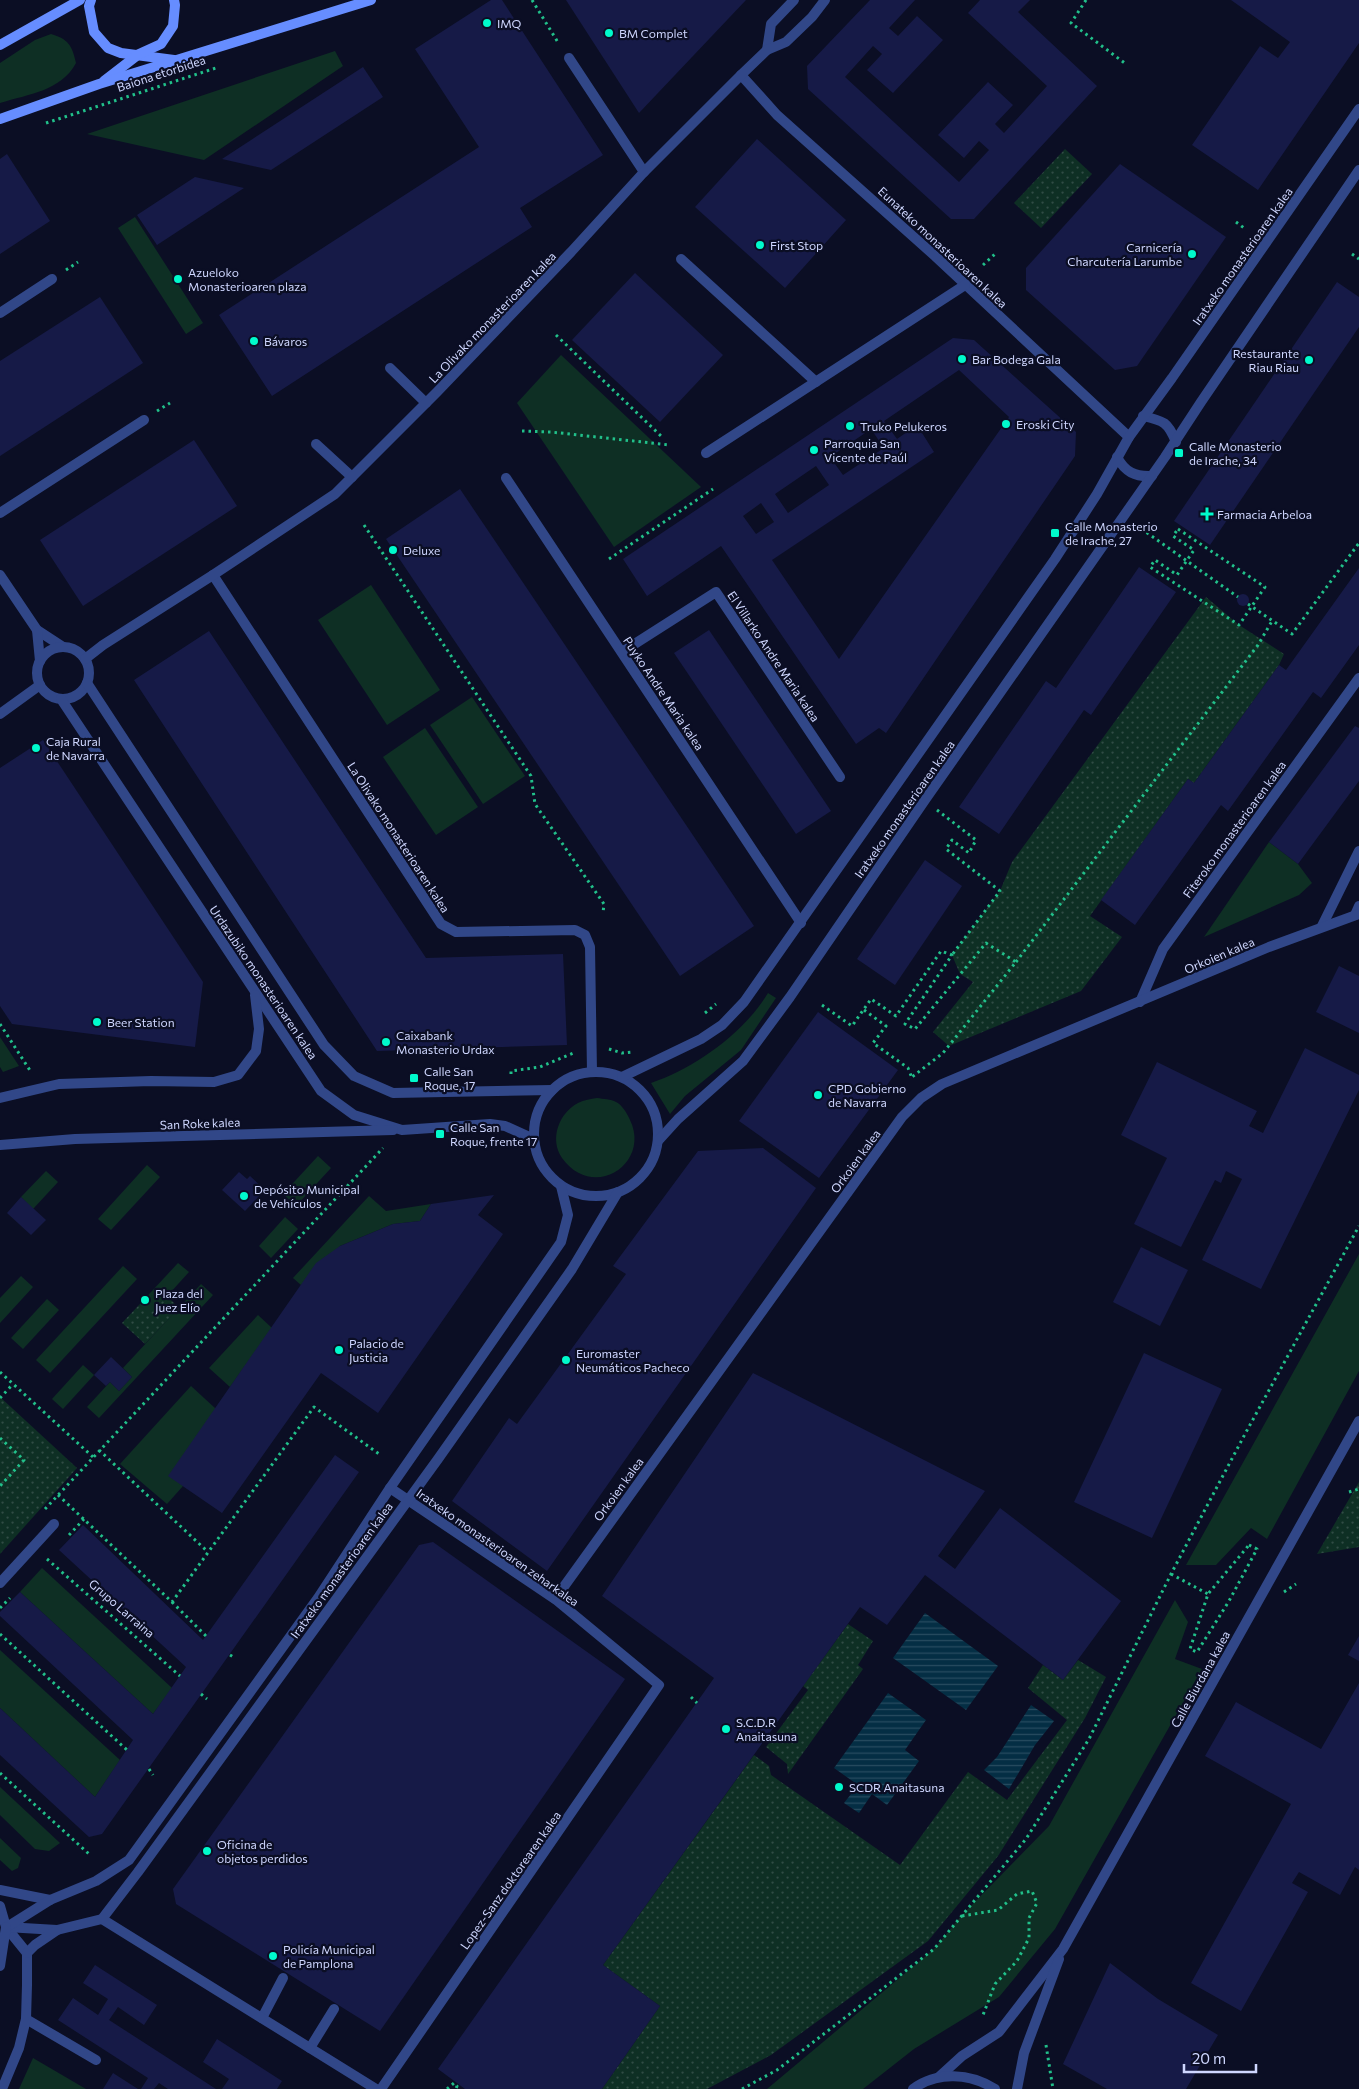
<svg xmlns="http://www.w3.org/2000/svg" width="1359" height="2089" viewBox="0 0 1359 2089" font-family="Commissioner,sans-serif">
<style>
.grass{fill:#0e2f24}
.park{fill:url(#park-dots)}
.water{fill:url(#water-rules)}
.building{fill:#161a47;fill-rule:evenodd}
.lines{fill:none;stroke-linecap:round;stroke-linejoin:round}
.path{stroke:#21c08a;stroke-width:3;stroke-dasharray:2.5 4;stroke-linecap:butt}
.service{stroke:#314788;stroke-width:10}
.minor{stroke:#314788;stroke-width:10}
.tertiary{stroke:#314788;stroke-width:10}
.secondary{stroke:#668dff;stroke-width:10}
.poi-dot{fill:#00facc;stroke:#0b0e24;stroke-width:2}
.labels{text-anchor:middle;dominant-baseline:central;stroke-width:4.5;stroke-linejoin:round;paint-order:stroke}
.poi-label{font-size:12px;fill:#cfd7ff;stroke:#0b0e24;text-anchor:start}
.street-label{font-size:12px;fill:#cfd7ff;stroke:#0b0e24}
</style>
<defs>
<pattern id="park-dots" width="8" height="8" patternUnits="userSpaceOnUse" patternTransform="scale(1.25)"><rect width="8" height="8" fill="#0e2f24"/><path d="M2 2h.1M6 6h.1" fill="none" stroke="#304c45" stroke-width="1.8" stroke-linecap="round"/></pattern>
<pattern id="water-rules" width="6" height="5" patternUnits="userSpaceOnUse" patternTransform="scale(1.25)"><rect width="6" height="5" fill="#042e44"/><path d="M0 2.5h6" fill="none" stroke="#284c60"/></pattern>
</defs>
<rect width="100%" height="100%" fill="#0b0e24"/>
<g class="grass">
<path d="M51,34C68,39 72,45 76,63C61,91 29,94 0,103V63L35,40Z"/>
<path d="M335,51L343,66L204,160L87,134Z"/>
<path d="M135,217L203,323L186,334L118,228Z"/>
<path d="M561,355L701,487L614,547L517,403Z"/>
<path d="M371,585L440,690L387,725L318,620Z"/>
<path d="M472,697L525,776L483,804L430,725Z"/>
<path d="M425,728L478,807L436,835L383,757Z"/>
<path d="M1269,842L1298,864L1312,883L1299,895L1204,937Z"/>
<path d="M768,993L776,998L741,1050L685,1096L670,1114L651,1083C695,1068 744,1033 768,993Z"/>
<path d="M0,1037L19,1066L3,1072L0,1067Z"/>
<path d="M597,1098C603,1099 611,1099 616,1102C622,1105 627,1113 630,1120C651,1163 594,1202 562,1158C549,1139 559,1113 578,1103C584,1100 591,1099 597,1098Z"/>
<path d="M318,1156L331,1168L296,1206L283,1194Z"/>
<path d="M147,1165L160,1177L111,1230L98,1219Z"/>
<path d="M46,1171L58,1182L33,1209L21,1197Z"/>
<path d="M369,1196L386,1211L431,1204L420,1221L393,1224L340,1246L301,1285L293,1278Z"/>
<path d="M285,1217L298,1229L271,1258L259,1246Z"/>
<path d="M1359,1254V1371L1267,1539L1251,1528L1216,1565H1186Z"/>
<path d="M178,1263L189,1272L150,1315L139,1305Z"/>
<path d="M123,1266L137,1279L50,1373L36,1360Z"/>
<path d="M21,1276L33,1287L0,1323V1298Z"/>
<path d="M201,1284L213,1295L99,1418L87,1407L110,1382L119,1391L132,1377L123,1368Z"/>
<path d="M47,1299L59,1310L23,1349L11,1338Z"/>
<path d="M258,1315L272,1328L230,1387L209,1368Z"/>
<path d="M83,1365L94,1375L63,1409L52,1399Z"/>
<path d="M191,1386L216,1409L183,1486L167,1504L120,1464Z"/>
<path d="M42,1568L172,1688L153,1714L20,1592Z"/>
<path d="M1175,1600L1188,1622L1175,1659L1202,1669L1055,1929L999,1997L914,2049L863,2089H767L934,1949L961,1916L1049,1826Z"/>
<path d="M0,1650L120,1760L95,1797L0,1708Z"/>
<path d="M0,1787L60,1843L49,1851L35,1849L0,1815Z"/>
<path d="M0,1838L21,1858L18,1868L12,1871L0,1860Z"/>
<path d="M33,2058L86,2089H19Z"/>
</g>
<g class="park">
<path d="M1065,149L1092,174L1041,228L1014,203Z"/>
<path d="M1206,597L1239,625L1284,654L1279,665L1194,783L1188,779L1090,916L1122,937L1081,991L949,1046L933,1032L973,982L960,974L952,955L1000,891L1012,862Z"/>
<path d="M167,1296L179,1308L145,1344L122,1323L139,1305L150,1314Z"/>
<path d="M0,1397L77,1468L0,1554Z"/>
<path d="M1359,1482V1547L1317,1554Z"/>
<path d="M848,1624L873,1641L858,1665L863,1669L788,1774L787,1764L766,1747L808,1690L803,1686Z"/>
<path d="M1078,1660L1106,1677L1085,1718L998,1856L928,1941L771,2055L707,2089H602L660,2006L603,1965L754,1755L769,1766L771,1775L900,1865L968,1772L1007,1800L1067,1720L1028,1688L1043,1665L1063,1680Z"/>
</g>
<g class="water">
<path d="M925,1613L998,1666L966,1710L893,1658Z"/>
<path d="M888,1693L926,1720L905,1750L919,1761L887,1805L872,1794L859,1813L844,1803L858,1785L834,1768Z"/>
<path d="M1031,1705L1054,1721L1035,1745L1009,1789L984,1770L997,1757Z"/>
</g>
<g class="building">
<path d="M491,0H502L603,155L520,208L532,227L272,396L219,315L479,147L415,49Z"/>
<path d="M566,0H746L639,113Z"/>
<path d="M870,0H915L889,28L898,36L917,16L943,40L893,93L867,70L882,54L873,46L845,77L959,182L989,150L979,141L964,158L938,135L988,82L1013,105L995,124L1004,133L1047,86L968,13L980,0H1030L1018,12L1097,86L974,219H951L808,89L807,66Z"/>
<path d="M1231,0H1359V43L1258,190L1192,145L1260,46L1278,58L1290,42Z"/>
<path d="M363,67L383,97L271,170L222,159Z"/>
<path d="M757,139L846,220L785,288L695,207Z"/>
<path d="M7,154L50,221L0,254V159Z"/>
<path d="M1120,164L1226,237L1137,366L1115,370L1026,290V268Z"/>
<path d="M195,177L244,188L157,245L137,215Z"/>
<path d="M635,273L723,355L660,422L572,340Z"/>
<path d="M1337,282L1359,297V327L1210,545L1174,521Z"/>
<path d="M100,297L143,363L0,456V361Z"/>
<path d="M953,338L974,340L1076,432L1075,456L886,733L879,728L856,744L721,546L647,596L623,559ZM959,370L1009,417L839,659L772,560L934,452L917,425L897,439L884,421ZM871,429L884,448L843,475L830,457ZM816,466L829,485L788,513L775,494ZM761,503L774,522L756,534L743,516Z"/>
<path d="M194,440L237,506L83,606L40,540Z"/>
<path d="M460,489L754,926L680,976L386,539Z"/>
<path d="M1139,567L1176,592L1091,715L1084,710L999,834L959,807L1046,681L1056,688Z"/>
<path d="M1359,568V645L1321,698L1313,692L1228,811L1221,805L1135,925L1101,900L1188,779L1194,783L1279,665L1286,670Z"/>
<circle cx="1243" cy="600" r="6"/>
<path d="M709,630L831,811L796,834L674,653Z"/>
<path d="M209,631L426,958L563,954L567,1045L377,1051L134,680Z"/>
<path d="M1355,726L1359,728V781L1298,864L1269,842Z"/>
<path d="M43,740L203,982L195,1047L12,1024L0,1006V768Z"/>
<path d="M925,860L962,886L895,985L857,959Z"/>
<path d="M1339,966L1359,976V1033L1316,1012Z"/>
<path d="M818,1012L898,1070L819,1178L739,1121Z"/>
<path d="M1305,1048L1359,1075V1090L1261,1289L1202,1260L1242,1179L1226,1171L1221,1183L1215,1180L1181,1247L1134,1224L1167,1158L1121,1135L1157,1062L1257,1111L1249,1126L1263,1133Z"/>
<path d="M763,1148L816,1188L547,1571L452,1501L509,1418L517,1424L626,1274L613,1266L698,1151Z"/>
<path d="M239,1172L247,1179L250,1176L265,1190L245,1211L222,1190Z"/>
<path d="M494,1195L478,1215L503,1234L378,1413L321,1373L222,1513L168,1476L316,1263L340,1246L393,1224L420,1221L431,1204Z"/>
<path d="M21,1197L46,1220L31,1235L7,1213Z"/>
<path d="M1141,1247L1188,1270L1160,1326L1113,1302Z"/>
<path d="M1144,1353L1222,1389L1152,1538L1074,1502Z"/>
<path d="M111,1357L132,1377L119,1391L110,1382L106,1386L94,1375Z"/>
<path d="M753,1373L985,1491L938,1556L955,1569L1000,1508L1121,1601L1063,1680L925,1575L887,1625L860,1607L603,1965L660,2006L602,2089H465L438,2069L714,1678L602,1596Z"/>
<path d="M335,1455L359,1472L102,1834L89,1837L0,1755V1708L95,1797L133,1740L0,1616V1612L20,1592L153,1714L186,1667L59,1550L83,1525L203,1640Z"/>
<path d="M433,1542L625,1679L380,2031L176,1904L173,1889L419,1545Z"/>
<path d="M1359,1636V1661L1348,1655Z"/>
<path d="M1359,1683V1870L1355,1867L1340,1895L1299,1872L1292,1883L1308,1892L1241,2011L1191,1983L1291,1804L1205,1756L1236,1702L1321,1749Z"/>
<path d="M1110,1963L1158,1999L1218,2035L1186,2089H1107L1063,2064Z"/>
<path d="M95,1965L157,2005L144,2025L118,2007L109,2020L216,2089H168L159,2083L154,2089H141L148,2078L58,2020L73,1998L98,2015L108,1999L83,1983Z"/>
<path d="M217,2039L282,2081L277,2089H222L229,2079L203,2062Z"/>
<path d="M113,2073L138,2089H103Z"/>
</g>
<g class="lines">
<g class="path">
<path d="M532,0L559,44"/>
<path d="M1086,0L1071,23L1126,64"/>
<path d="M46,123L219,67"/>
<path d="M1236,222L1244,228"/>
<path d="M1352,254L1359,259"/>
<path d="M983,265L995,254"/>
<path d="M66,270L78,262"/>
<path d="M556,335L662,437"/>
<path d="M157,411L170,403"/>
<path d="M522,431L551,432L670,445"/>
<path d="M364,525L531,776L535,804L604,904L603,913"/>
<path d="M1136,525L1238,597"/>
<path d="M1178,529L1265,587L1239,625L1150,567L1155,560L1177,575L1194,550L1173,536Z"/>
<path d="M609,559L713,489"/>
<path d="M1248,604L1292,634L1359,543"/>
<path d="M937,810L976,840L969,853L952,840L946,849L1000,891L952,955"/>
<path d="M1016,962L1258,645L1272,621"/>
<path d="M822,1005L852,1026L871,999L896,1016L941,951L952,955L905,1024L915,1029L986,943L1016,962L943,1053L912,1077"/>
<path d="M864,1010L886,1026L873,1043L908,1068L912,1078"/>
<path d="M705,1013L716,1004"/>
<path d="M0,1024L31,1072"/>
<path d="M609,1049L622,1053L632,1052"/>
<path d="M511,1074V1071L540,1067L576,1052"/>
<path d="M0,1372L93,1457"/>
<path d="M0,1398L13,1384"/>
<path d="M0,1438L24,1460L0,1486"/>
<path d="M99,1450L208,1552"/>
<path d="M1349,1492L1359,1489"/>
<path d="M58,1495L172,1602L314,1407L379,1454"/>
<path d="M45,1509L383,1148"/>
<path d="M69,1535L84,1519"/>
<path d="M1249,1545L1257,1549L1229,1601L1197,1652L1190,1649L1208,1594Z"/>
<path d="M47,1559L180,1676"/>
<path d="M1171,1574L1208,1594"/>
<path d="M1284,1592L1296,1584"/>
<path d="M172,1602L206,1636"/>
<path d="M0,1608L10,1598"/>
<path d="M0,1634L127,1750"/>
<path d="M230,1655L235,1658"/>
<path d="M201,1694L207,1699"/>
<path d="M691,1697L697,1703"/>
<path d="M149,1769L153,1775"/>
<path d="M0,1773L89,1854"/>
<path d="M962,1916L998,1910L1017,1894L1032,1891L1037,1903L1029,1918V1938L1017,1961L995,1984L983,2015"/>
<path d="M1046,2045L1053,2089"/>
<path d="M447,2089L454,2083L457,2086L456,2089"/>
<path d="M742,2089L777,2070L934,1949L1026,1839L1089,1739L1171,1574L1245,1434L1359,1226"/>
</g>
<g class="service">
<path d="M569,58L644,172"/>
<path d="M0,313L52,279"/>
<path d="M390,368L426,403"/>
<path d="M316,444L352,477"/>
<path d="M0,513L144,420"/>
<path d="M1355,915L1359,906"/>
<path d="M1322,926L1359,851"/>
<path d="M262,2018L283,1978"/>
<path d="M26,2019L96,2060"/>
<path d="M310,2048L334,2009"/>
</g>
<g class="minor">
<path d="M741,75L777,115L935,256L1129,437"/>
<path d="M681,259L816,382"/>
<path d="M1143,416C1164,421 1168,422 1176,442"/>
<path d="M706,453L965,285"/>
<path d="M1117,457C1125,472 1135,477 1152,476"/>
<path d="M506,478L801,923"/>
<path d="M213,575L441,924L456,932L575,930L585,935L590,947L592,1072"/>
<path d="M622,652L716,592L840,777"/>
<path d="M0,714L40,685"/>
<path d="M1140,1002L1163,949L1359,678"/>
<path d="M0,1583L54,1524"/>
<path d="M555,1599L902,1117L921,1098L942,1084L1269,947L1359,914"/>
<path d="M102,1919L376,2089"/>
<path d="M381,2089L659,1685L555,1599L390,1488"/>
</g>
<g class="tertiary">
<path d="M767,50L771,24L794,0"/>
<path d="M0,575L37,630L63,647"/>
<path d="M37,630L40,661"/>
<circle cx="63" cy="673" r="26"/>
<path d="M85,659L103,645L213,575L335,494L437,392L571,252L644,172L741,75L767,50L786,42L812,17L825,0"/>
<path d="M87,683L324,1045L354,1076L393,1093L552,1090"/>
<path d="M61,699L321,1091L354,1115L402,1130L490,1124L505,1126L534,1139"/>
<circle cx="596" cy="1134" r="62"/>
<path d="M622,1077L701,1039L722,1025L744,1002L1055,559L1097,494L1129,437L1172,378L1359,109"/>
<path d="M0,1098L59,1084L151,1081L214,1082L238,1075L256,1051L259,1029L255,995"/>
<path d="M658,1141L678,1119L743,1061L790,997L925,800L1165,457L1201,402L1359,170"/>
<path d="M0,1145L75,1139L393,1130"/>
<path d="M0,1890L50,1900"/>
<path d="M0,1906L6,1927L27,1953V1985L26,2019L19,2048L2,2089"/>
<path d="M6,1927L57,1930L102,1919L138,1872L438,1459L572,1269L618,1192"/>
<path d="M7,1927L50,1900L96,1881L129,1860L318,1598L390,1488L561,1242L568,1215L561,1186"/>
<path d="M27,1953L35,1945L57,1930"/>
<path d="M0,1966L6,1927"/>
<path d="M939,2077L962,2056L999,2032L1063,1949L1359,1421"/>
<path d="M913,2089C937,2071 970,2073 995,2089"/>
<path d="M1017,2089L1024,2053L1059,1959"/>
</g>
<g class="secondary">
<path d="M91,0L89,6L94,32L108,48L121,53L174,60"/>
<path d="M0,45L80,0"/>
<path d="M104,81L139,54L161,44L173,26L175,5L174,0"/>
<path d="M0,119L99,84L371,0"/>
</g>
</g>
<g class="poi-dot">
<circle cx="487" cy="23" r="5"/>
<circle cx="609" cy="33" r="5"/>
<circle cx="760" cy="245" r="5"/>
<circle cx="1192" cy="254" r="5"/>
<circle cx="178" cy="279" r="5"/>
<circle cx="254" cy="341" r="5"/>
<circle cx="962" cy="359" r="5"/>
<circle cx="1309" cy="360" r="5"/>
<circle cx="1006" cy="424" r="5"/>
<circle cx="850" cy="426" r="5"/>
<circle cx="814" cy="450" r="5"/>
<rect x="1174" y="448" width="10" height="10" rx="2.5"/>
<path d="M1204.5 506.5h5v5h5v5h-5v5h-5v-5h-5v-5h5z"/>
<rect x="1050" y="528" width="10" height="10" rx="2.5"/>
<circle cx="393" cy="550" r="5"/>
<circle cx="36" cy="748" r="5"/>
<circle cx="97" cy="1022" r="5"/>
<circle cx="386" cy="1042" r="5"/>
<rect x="409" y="1073" width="10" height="10" rx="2.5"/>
<circle cx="818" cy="1095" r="5"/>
<rect x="435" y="1129" width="10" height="10" rx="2.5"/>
<circle cx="244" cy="1196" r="5"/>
<circle cx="145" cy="1300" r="5"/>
<circle cx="339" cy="1350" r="5"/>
<circle cx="566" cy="1360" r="5"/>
<circle cx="726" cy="1729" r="5"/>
<circle cx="839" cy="1787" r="5"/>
<circle cx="207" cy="1851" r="5"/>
<circle cx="273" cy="1956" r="5"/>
</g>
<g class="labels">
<g class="poi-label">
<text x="497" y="23">IMQ</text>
<text x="619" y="33">BM Complet</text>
<text x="770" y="245">First Stop</text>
<text x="1182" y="247" text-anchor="end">Carnicería<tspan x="1182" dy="14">Charcutería Larumbe</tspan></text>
<text x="188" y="272">Azueloko<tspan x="188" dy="14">Monasterioaren plaza</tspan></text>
<text x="264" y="341">Bávaros</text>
<text x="1299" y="353" text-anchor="end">Restaurante<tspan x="1299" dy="14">Riau Riau</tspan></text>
<text x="972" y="359">Bar Bodega Gala</text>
<text x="1016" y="424">Eroski City</text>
<text x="860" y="426">Truko Pelukeros</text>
<text x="824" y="443">Parroquia San<tspan x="824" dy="14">Vicente de Paúl</tspan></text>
<text x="1189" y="446">Calle Monasterio<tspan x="1189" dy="14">de Irache, 34</tspan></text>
<text x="1217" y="514">Farmacia Arbeloa</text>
<text x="1065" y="526">Calle Monasterio<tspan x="1065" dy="14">de Irache, 27</tspan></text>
<text x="403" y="550">Deluxe</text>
<text x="46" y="741">Caja Rural<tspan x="46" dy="14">de Navarra</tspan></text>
<text x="107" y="1022">Beer Station</text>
<text x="396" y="1035">Caixabank<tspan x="396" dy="14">Monasterio Urdax</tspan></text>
<text x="424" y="1071">Calle San<tspan x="424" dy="14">Roque, 17</tspan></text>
<text x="828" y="1088">CPD Gobierno<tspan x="828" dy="14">de Navarra</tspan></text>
<text x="450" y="1127">Calle San<tspan x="450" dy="14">Roque, frente 17</tspan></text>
<text x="254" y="1189">Depósito Municipal<tspan x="254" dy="14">de Vehículos</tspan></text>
<text x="155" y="1293">Plaza del<tspan x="155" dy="14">Juez Elío</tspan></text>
<text x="349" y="1343">Palacio de<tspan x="349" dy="14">Justicia</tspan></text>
<text x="576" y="1353">Euromaster<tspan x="576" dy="14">Neumáticos Pacheco</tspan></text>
<text x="736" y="1722">S.C.D.R<tspan x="736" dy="14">Anaitasuna</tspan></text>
<text x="849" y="1787">SCDR Anaitasuna</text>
<text x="217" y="1844">Oficina de<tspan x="217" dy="14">objetos perdidos</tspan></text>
<text x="283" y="1949">Policía Municipal<tspan x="283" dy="14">de Pamplona</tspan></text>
</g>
<g class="street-label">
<text transform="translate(161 73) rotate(-18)">Baiona etorbidea</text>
<text transform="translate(943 247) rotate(43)">Eunateko monasterioaren kalea</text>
<text transform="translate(1242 256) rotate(-55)">Iratxeko monasterioaren kalea</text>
<text transform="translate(492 317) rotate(-46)">La Olivako monasterioaren kalea</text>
<text transform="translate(774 656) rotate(56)">El Villarko Andre Maria kalea</text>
<text transform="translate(664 693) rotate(56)">Puyko Andre Maria kalea</text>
<text transform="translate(904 809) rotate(-55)">Iratxeko monasterioaren kalea</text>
<text transform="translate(1234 829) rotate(-54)">Fiteroko monasterioaren kalea</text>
<text transform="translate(399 837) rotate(57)">La Olivako monasterioaren kalea</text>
<text transform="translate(1219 955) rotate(-23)">Orkoien kalea</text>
<text transform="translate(264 982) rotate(56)">Urdazubiko monasterioaren kalea</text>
<text transform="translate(200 1123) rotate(-2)">San Roke kalea</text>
<text transform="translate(855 1161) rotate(-54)">Orkoien kalea</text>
<text transform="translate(618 1489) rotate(-54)">Orkoien kalea</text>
<text transform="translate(498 1547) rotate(35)">Iratxeko monasterioaren zeharkalea</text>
<text transform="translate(341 1570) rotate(-54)">Iratxeko monasterioaren kalea</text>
<text transform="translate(122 1608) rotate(41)">Grupo Larraina</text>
<text transform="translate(1200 1679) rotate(-61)">Calle Biurdana kalea</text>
<text transform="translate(510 1880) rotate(-55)">Lopez-Sanz doktorearen kalea</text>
</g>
</g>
<path d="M1184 2064v8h72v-8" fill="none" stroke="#cfd7ff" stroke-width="2.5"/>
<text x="1192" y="2064" font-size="15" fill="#cfd7ff" stroke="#0b0e24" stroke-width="4" paint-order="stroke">20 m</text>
</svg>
